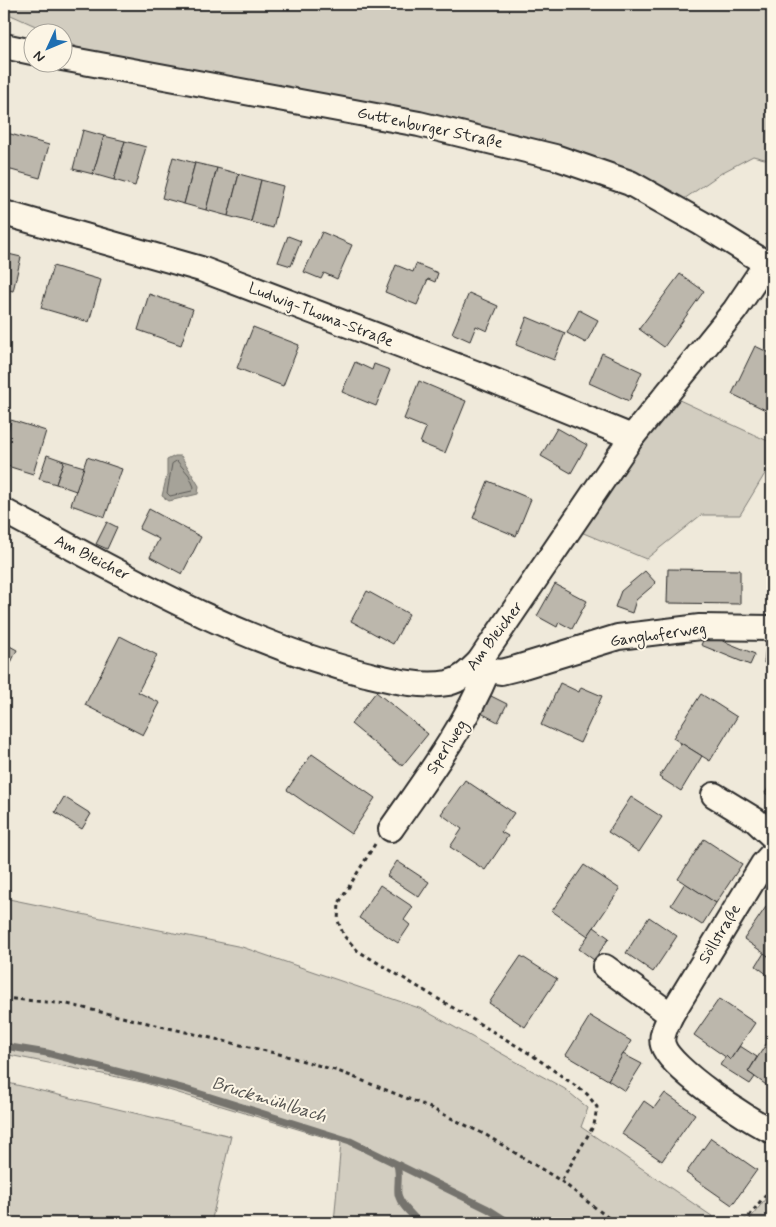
<svg xmlns="http://www.w3.org/2000/svg" width="776" height="1227" viewBox="0 0 776 1227" font-family="Mynerve,sans-serif">
<style>
.green{fill:#d2cdc0;stroke:#7e7c76}
.water{fill:#a6a399;stroke:#75736d}
.lines{fill:none;stroke-linecap:round;stroke-linejoin:round}
.shore{stroke:#5c5b57;stroke-width:1}
.stream{stroke:#75736d;stroke-width:7}
.building{fill:#bcb7ac;stroke:#2b2b2b}
.minor-casing{stroke:#2b2b2b;stroke-width:28}
.path{stroke:#2b2b2b;stroke-width:3;stroke-dasharray:4 4;stroke-linecap:butt}
.minor{stroke:#fcf5e5;stroke-width:24}
.labels{text-anchor:middle;dominant-baseline:central;stroke-width:4;stroke-linejoin:round;paint-order:stroke}
.street-label{font-size:16px;fill:#2b2b2b;stroke:#fcf5e5}
.water-label{font-size:18px;font-style:italic;fill:#565552;stroke:#fcf5e5}
</style>
<rect width="100%" height="100%" fill="#efe9da"/>
<filter id="ink" filterUnits="userSpaceOnUse"><feTurbulence type="fractalNoise" baseFrequency=".02" numOctaves="2"/><feDisplacementMap in="SourceGraphic" scale="10" xChannelSelector="R" yChannelSelector="G"/><feConvolveMatrix kernelMatrix="1 2 1 2 8 2 1 2 1" color-interpolation-filters="sRGB"/></filter>
<g filter="url(#ink)">
<g class="green">
<path d="M4,4H772V161L753,156L723,172L684,199L616,167L96,57L63,40L62,32H49L4,12Z"/>
<path d="M675,398L772,443V462L740,515H701L646,559L581,532Z"/>
<path d="M4,898L242,947L422,1009L565,1089L588,1108L581,1127L722,1223H334L341,1142L142,1082L4,1054Z"/>
<path d="M4,1082L231,1136L211,1223H4Z"/>
<path d="M772,1190V1223H747Z"/>
</g>
<path class="water" d="M175,456H181L199,486L198,494L169,501L162,496L167,475V460Z"/>
<g class="lines">
<path class="shore" d="M177,461L189,475L194,487L192,491L170,496L167,493L172,464Z"/>
<g class="stream">
<path d="M4,1046L47,1053L185,1089L350,1141L488,1209L510,1223"/>
<path d="M397,1165C400,1175 397,1184 398,1194C400,1204 410,1213 417,1220"/>
</g>
</g>
<g class="building">
<path d="M83,130L104,136L93,174L73,169Z"/>
<path d="M7,133L49,145L40,178L4,168V143Z"/>
<path d="M104,136L125,141L114,180L93,174Z"/>
<path d="M125,141L146,147L135,186L114,180Z"/>
<path d="M173,157L195,163L184,204L162,198Z"/>
<path d="M195,163L217,168L206,210L184,204Z"/>
<path d="M217,168L239,174L228,216L206,210Z"/>
<path d="M239,174L261,180L251,222L228,216Z"/>
<path d="M261,180L283,186L273,228L251,222Z"/>
<path d="M322,232L352,245L337,279L324,273L321,279L304,272Z"/>
<path d="M288,236L301,241L291,266L278,262Z"/>
<path d="M4,253L21,257L13,291L4,289Z"/>
<path d="M416,264L438,273L435,282L428,279L417,305L385,292L396,265L413,272Z"/>
<path d="M53,266L101,280L89,322L41,308Z"/>
<path d="M680,274L704,291L664,347L639,329Z"/>
<path d="M469,293L498,306L487,331L476,326L470,341L452,333Z"/>
<path d="M149,294L193,309L181,345L138,330Z"/>
<path d="M579,310L598,320L586,343L567,333Z"/>
<path d="M527,317L565,333L554,360L516,345Z"/>
<path d="M253,327L299,345L283,386L237,368Z"/>
<path d="M755,346L772,354V413L732,394Z"/>
<path d="M602,353L642,372L629,401L589,383Z"/>
<path d="M355,362L372,370L374,364L390,370L376,406L342,392Z"/>
<path d="M419,381L466,401L445,453L420,443L426,428L404,419Z"/>
<path d="M11,420L46,431L33,474L4,465V443Z"/>
<path d="M557,428L587,445L571,473L541,456Z"/>
<path d="M47,455L64,461L56,484L39,479Z"/>
<path d="M87,457L122,469L105,517L71,505Z"/>
<path d="M64,461L84,467L76,491L56,484Z"/>
<path d="M488,481L531,499L516,536L473,518Z"/>
<path d="M149,509L201,537L182,574L150,557L159,539L139,529Z"/>
<path d="M772,509V521L767,517Z"/>
<path d="M107,522L117,527L107,549L96,544Z"/>
<path d="M668,569L740,570V604L667,603Z"/>
<path d="M645,571L656,583L636,600L632,613L615,607L621,591Z"/>
<path d="M555,584L587,601L572,629L559,622L557,627L537,616Z"/>
<path d="M367,591L409,614L393,644L351,621Z"/>
<path d="M706,634L755,654L750,665L701,645Z"/>
<path d="M120,636L157,655L138,692L160,703L143,735L85,705Z"/>
<path d="M767,636L772,637V663H764Z"/>
<path d="M4,643L17,650L4,677Z"/>
<path d="M560,683L579,692L581,687L602,696L580,743L541,725Z"/>
<path d="M376,692L428,734L402,766L351,724Z"/>
<path d="M701,694L737,717L710,761L673,738Z"/>
<path d="M489,695L507,704L498,722L481,713Z"/>
<path d="M681,743L702,756L681,791L659,777Z"/>
<path d="M312,754L375,798L351,834L287,790Z"/>
<path d="M465,780L514,813L501,832L508,836L485,870L450,847L462,829L441,814Z"/>
<path d="M772,782V798L765,793Z"/>
<path d="M64,797L91,814L82,829L55,812Z"/>
<path d="M631,797L662,817L639,852L608,832Z"/>
<path d="M704,839L742,864L716,903L678,879Z"/>
<path d="M397,861L429,882L419,897L387,876Z"/>
<path d="M584,865L620,889L588,936L552,911Z"/>
<path d="M685,883L716,903L702,925L671,905Z"/>
<path d="M380,885L413,907L404,920L410,925L398,943L359,918Z"/>
<path d="M768,904L772,907V959L744,939Z"/>
<path d="M649,917L677,936L653,972L626,953Z"/>
<path d="M594,927L609,938L594,960L579,949Z"/>
<path d="M764,953L772,959V978L756,966Z"/>
<path d="M521,956L557,979L525,1027L489,1003Z"/>
<path d="M719,999L755,1023L730,1060L694,1035Z"/>
<path d="M590,1016L631,1041L608,1080L566,1055Z"/>
<path d="M772,1035V1089L748,1072Z"/>
<path d="M740,1046L757,1057L748,1072L755,1077L750,1084L720,1065L726,1056L730,1060Z"/>
<path d="M623,1054L642,1064L625,1091L608,1080Z"/>
<path d="M665,1093L695,1114L662,1161L622,1134L644,1101L654,1108Z"/>
<path d="M711,1138L757,1170L732,1205L686,1173Z"/>
</g>
<g class="lines">
<defs>
<g id="minor">
<path d="M4,46L32,52"/>
<path d="M62,58L419,124L555,157L630,183L701,223L772,267"/>
<path d="M4,213L201,269L475,373L632,437"/>
<path d="M4,511C120,573 237,642 366,674C391,680 422,688 448,683C461,680 470,671 479,662L632,437L735,310L766,264"/>
<path d="M488,670L501,672L517,668L618,637L700,627L772,628"/>
<path d="M714,795L755,820L772,836"/>
<path d="M391,829C427,777 464,728 488,670L479,662"/>
<path d="M772,854L763,864L671,1015C667,1024 660,1035 663,1045C669,1068 749,1121 772,1131"/>
<path d="M605,967L671,1015"/>
</g>
</defs>
<use href="#minor" class="minor-casing"/>
<g class="path">
<path d="M375,844L339,903L338,921L344,936L358,951L532,1055L587,1094L597,1107L594,1125L561,1181"/>
<path d="M4,998L67,1004L283,1055L338,1071L424,1105L486,1135L561,1181L615,1223"/>
<path d="M744,1223L772,1186"/>
<path d="M758,1223L772,1221"/>
</g>
<use href="#minor" class="minor"/>
</g>
</g>
<g class="labels">
<g class="street-label">
<text transform="translate(430 128) rotate(12)">Guttenburger Straße</text>
<text transform="translate(321 315) rotate(21)">Ludwig-Thoma-Straße</text>
<text transform="translate(92 558) rotate(27)">Am Bleicher</text>
<text transform="translate(658 635) rotate(-8)">Ganghoferweg</text>
<text transform="translate(495 636) rotate(-53)">Am Bleicher</text>
<text transform="translate(447 747) rotate(-57)">Sperlweg</text>
<text transform="translate(720 934) rotate(-59)">Söllstraße</text>
</g>
<g class="water-label">
<text transform="translate(269 1100) rotate(17)">Bruckmühlbach</text>
</g>
</g>
<rect width="776" height="1227" fill="none" stroke="#fcf5e5" stroke-width="20"/>
<rect x="10" y="10" width="756" height="1207" fill="none" stroke="#2b2b2b" stroke-width="2" filter="url(#ink)"/>
<g transform="translate(48 48) rotate(226)"><circle r="24" fill="#fcf5e5" stroke="#a8a49b"/>
<path d="M0-4L9 19L0 12L-9 19Z" fill="#1f6fb2"/>
<text y="-8" font-size="14" font-weight="bold" text-anchor="middle" fill="#2b2b2b">N</text>
</g>
</svg>
